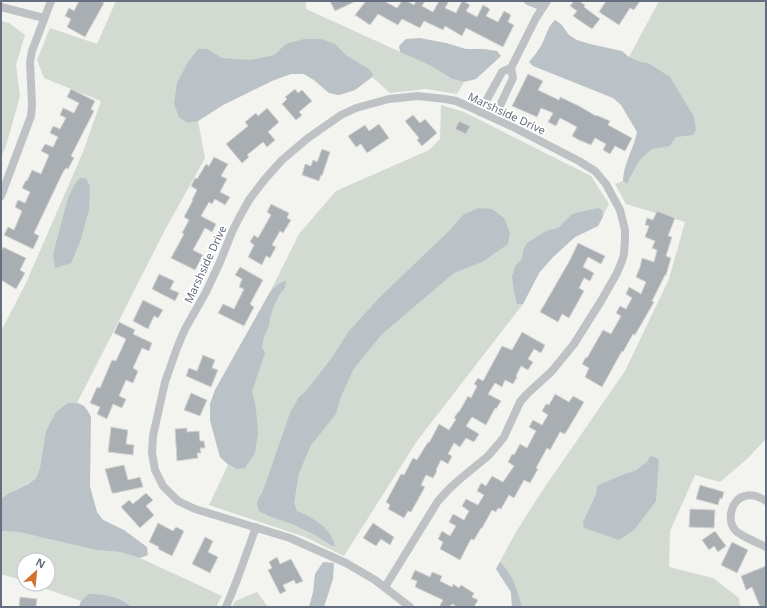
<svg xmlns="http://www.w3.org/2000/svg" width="767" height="608" viewBox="0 0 767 608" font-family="'Noto Sans',sans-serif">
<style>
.green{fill:#d3dad1}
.water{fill:#bbc2c7}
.building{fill:#a9aeb3;stroke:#d4d5d3}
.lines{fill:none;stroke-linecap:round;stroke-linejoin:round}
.minor{stroke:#bfc2c5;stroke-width:8}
.labels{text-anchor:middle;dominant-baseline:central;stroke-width:4;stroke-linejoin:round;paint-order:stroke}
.street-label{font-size:11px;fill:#656e7e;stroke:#fff}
</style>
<rect width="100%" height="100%" fill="#f3f3f0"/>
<g class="green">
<path d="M116,1H306V9L431,66L452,79L464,82L457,94L426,89L390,93L372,77L355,90L339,95L329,93L314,80L304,74H291L274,80L223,105L198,121L205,158L165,230L77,403H68L36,478C25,486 12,491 1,499V331L26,283L83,152L101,101L44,78L37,60L50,28L97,44Z"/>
<path d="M659,1H766V439L747,459L720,482L695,475L670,531L669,567L713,578L739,598L740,607H512L511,592L496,569L516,532L542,491L625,371L669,279L685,222L626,204L615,184L623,181L628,183L639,161L652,149L629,57Z"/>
<path d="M1,21L9,23L25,35L16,65L20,96L6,146L1,157Z"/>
<path d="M441,105L464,112L591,176L609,204L598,226L575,237L553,257L539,273L523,304L417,441L344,556L305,537L209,505L228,465L220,457L210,420V404L215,390L270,292L299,234L336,191L429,150L440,139Z"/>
<path d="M1,531L18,532L96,550L120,552L140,558L222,596L216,607H132L114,597L88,594L81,601L32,584H48V560H24V581L1,574Z"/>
<path d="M257,592L268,607H232L235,601Z"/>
</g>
<g class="water">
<path d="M555,20L561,24L569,35L577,40L590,44L622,51L629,57L640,62L648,63L670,77L694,117L696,130L693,135L676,137L670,146L652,149L639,161L627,184L623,181C623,165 634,148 637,132L621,105L613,98L533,66L529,62C532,58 536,54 539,49C545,41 547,26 555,20Z"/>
<path d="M420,38L446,43L466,49H484L497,51L501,56L476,79L464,82L452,79L431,66L400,52L399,46L406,39Z"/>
<path d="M304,39H321L335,44L347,56L369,69L373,74L372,77L355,90L339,95L329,93L314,80L304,74H291L274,80L223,105L198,121L188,123L179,117L174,104L177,83L188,62L198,49H207L222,58L250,60L274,55L286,44Z"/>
<path d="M80,178H86L90,186L89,210L80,242L71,263L55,268L53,254L68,198L74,185Z"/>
<path d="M478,208L492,209L504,218L510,233L508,244L482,262L454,273L381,335L353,370L340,399L336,414L311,445L299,473L294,503L297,511C309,516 325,524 331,536C333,539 334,543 335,546H332L317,536L292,524L271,517L259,511C255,502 258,500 263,491L290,413L299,397L306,391L331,359L349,331L380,297L449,231L463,215Z"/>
<path d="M598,208L602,210L603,216L598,226L575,237L553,257L539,273L523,304H517L514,291L512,276L516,265L522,259L523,251L527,243L546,231L558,228L572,214Z"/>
<path d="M286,280L285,288L280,294L273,308L270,318L269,326L264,337L262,347L265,353L252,391L256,409L258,433L255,453L245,468L237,469L229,465L220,457L210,420V404L215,390L270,292L277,285Z"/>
<path d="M68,403C82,402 85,405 91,417L90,486L97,512L103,520L124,530L147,547L148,555L140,558L120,552L96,550L18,532L1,531V499L8,494L28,484L36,478L40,468L46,431L56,412Z"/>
<path d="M650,456L655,457L659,460L656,501L634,530L619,540L584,528L583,522L596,495L597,486L624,474L635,471L647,462Z"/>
<path d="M323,562L334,563L333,579L324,607H309L313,592L315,574Z"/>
<path d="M500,562C514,576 516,588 522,607H512L511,592L496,569Z"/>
<path d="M88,594C106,594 117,596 132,607H79L81,601Z"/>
</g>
<g class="building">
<path d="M79,1H100L104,3L85,37L67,27L71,19L65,16L69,8L74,11Z"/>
<path d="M330,1H356L335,11Z"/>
<path d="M366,1H384L397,8L402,1H407L414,5L416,1H425L422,6L433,12L439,1H449L445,8L456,13L462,1H463L470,5L466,11L477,17L483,5L490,9L486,16L498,22L504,11L511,15L508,22L514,25L503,47L466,28L462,36L445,26L443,30L424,21L420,28L402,19L398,25L378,14L370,25L355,15Z"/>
<path d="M574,1H579L585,5L584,7L600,19L592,29L573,16L577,11L570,6Z"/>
<path d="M606,1H640L634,10L630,8L619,25L599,12Z"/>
<path d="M528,74L543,81L538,90L559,100L560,97L579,106L596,116V115L610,121L608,125L632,138L625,151L615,146L610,154L603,150L606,144L595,138L591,145L579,140L572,136L577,127L560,118L556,126L548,122L553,113L541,108L537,117L512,106Z"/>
<path d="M71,89L95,101L91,109L94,111L71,156L74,158L68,169L66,168L63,172L34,233L39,236L33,249L4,235L8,227L14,230L22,211L15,207L18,200L25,203L30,192L22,188L26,180L27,181L32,170L41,174L49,155L41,151L45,144L53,147L58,137L50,133L53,126L60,129L66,118L60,115L63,108L74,113L79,103L67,97Z"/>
<path d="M295,89L298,93L302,90L312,101L299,112L302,115L296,120L282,104L287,99L285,97Z"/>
<path d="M267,108L279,122L268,132L275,140L267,147L263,142L247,155L249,157L242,163L226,144L248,126L245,122L256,113L258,116Z"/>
<path d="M413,115L420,123L425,119L437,133L422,146L417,140L419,138L405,121Z"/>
<path d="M459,121L470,126L466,134L455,129Z"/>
<path d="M379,124L389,138L367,153L361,144L356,147L348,136L365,125L369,131Z"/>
<path d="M322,149L330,152L322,176L321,175L319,181L302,175L305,164L311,166L313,160L317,162Z"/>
<path d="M214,157L228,164L221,176L227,179L220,192L230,197L225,205L215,199L212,204L209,202L201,216L216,224L212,232L205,228L193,250L203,255L195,270L171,258L184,234L182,233L189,220L184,217L193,200H192L197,190L191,186L195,178L197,179L206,164L209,166Z"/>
<path d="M271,204L289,213L287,218L291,220L283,233L280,231L272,245L276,247L270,258L266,256L262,265L248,257L254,245L250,242L254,235L258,238L271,215L267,212Z"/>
<path d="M657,211L675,218L668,236L672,237L666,256L671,258L666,275H665L652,301L654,302L635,335L633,334L623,352L622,351L602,387L585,377L589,368L582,364L586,357L587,358L603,330L611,334L621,316L616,313L620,306L626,309L632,298L626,294L629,287L641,294L646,282L636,277L640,267L642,258L654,262L657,250L652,248L655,241L645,237L649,226L645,225L647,218L653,220Z"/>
<path d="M578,243L605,256L601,264L588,257L583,267L594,273L590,281L584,278L579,288L584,291L569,318L562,314L558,322L540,312L570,260Z"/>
<path d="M3,247L26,258L20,270L25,273L16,289L1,280V252Z"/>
<path d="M240,267L263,280L250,304L254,307L244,326L218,313L223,304L234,309L244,289L239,287L242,279L235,275Z"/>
<path d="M159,274L174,281L170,289L179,293L175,301L152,289Z"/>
<path d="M143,300L163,310L158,318L154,316L148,329L133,321Z"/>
<path d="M119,322L135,330L133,334L152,343L149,351L142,348L133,368L138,371L133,383L126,380L119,396L126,399L122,408L113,404L107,419L97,414L100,407L90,403L97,387L100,388L112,360L116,361L126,339L114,333Z"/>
<path d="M522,332L545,345L541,353L534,349L528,359L533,362L528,370L521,366L516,376L517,377L513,384L505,380L502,387L495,383L488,394L501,401L496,409L495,408L486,425L472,417L466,426L479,434L474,442L466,438L460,447L454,443L448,454L452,456L448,464L441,460L436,470L437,471L433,478L426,475L421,485L425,487L411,512L408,511L404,518L388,509L390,505L386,502L401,474L404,475L413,458L417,460L428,442L429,443L439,424L449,430L456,419L454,418L458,412H459L468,396L471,398L477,386L474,384L478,378L483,381L502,346L512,350Z"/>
<path d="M203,355L215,360L212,368L218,370L211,387L186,376L189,368L197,371Z"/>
<path d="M191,393L207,400L200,416L184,410Z"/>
<path d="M555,394L569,402L573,396L584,402L565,434L560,432L550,450L547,448L536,468L538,469L530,483L524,480L514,498L509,495L501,509L498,508L496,512L492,510L482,528H481L474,540L471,539L460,560L440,549L443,542L438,539L442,531L450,536L456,526L449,522L453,514L464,520L469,511L462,506L466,499L478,505L484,495L477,491L481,483L486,486L492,476L503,482L514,466L508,462L512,454L514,455L520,444L527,448L536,431L529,427L533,420L542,425L548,415L542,411L546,404L549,405Z"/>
<path d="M111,427L128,430L126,444L134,445L133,455L108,452Z"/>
<path d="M187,428V432L199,431L200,441H204L205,448H200L201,453H197L198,458L177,461L175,429Z"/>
<path d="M124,465L128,480L140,477L143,487L115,493H112L105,469Z"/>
<path d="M700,485L724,492L722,499L720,498L718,505L696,499Z"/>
<path d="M146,493L153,500L146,506L154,515L140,528L121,507L129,500L133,504Z"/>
<path d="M690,509L715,510L714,528L689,527Z"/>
<path d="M158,523L173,531L176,527L184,531L172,556L158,549L159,547L149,542Z"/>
<path d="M373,523L394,537L390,545L381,539L376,546L363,538Z"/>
<path d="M715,531L726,546L718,552L714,546L709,550L702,540Z"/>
<path d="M205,537L213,541L208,552L218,557L210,573L192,564Z"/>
<path d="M732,542L748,550L737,573L721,565Z"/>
<path d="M277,557L280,564L291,559L303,581L296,584L294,580L283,585L286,591L280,594L268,570L272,568L269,562Z"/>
<path d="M766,566V607H760L752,587L746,590L741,576Z"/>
<path d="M415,570L430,577L432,572L442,576L440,581L452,587L453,584L459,588L461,585L474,593L472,597L478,600L474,607H457L452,604L450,607H439L443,600L415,587L417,581L411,579Z"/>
<path d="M20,597L37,599L36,607H19Z"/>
</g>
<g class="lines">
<g class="minor">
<path d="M528,1L538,5L542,8"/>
<path d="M1,7L44,18"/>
<path d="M480,112L502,72L511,68"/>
<path d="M494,118L513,78L511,68L536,18L547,1"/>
<path d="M1,196L31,116L32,105L30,62L32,51L51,1"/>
<path d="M766,501C760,497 752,494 745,496C731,499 726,521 736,531C739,535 760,544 766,547"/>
<path d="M385,587L438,501L449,489L460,479L488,456L495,448L504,437L520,402L527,394L552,371L574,344L601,301L617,273L622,261L624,254L625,239V230L620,210L606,184L595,171L579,161L511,126L470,107L456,101L445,99L418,96L389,99L356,108L341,115L308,138L282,160L265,179L249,200L239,218L232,232L220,262L206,292L185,329L177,348L165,382L153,436L152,453L155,470L163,486L178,501L195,509L290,538L346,563L375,580L410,607"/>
<path d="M226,607L237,580L256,527"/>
</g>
</g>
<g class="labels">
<g class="street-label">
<text transform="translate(507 113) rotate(25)">Marshside Drive</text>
<text transform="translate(205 264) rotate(-65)">Marshside Drive</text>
</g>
</g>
<rect width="767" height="608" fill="none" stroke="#656e7e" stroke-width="4"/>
<g transform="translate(36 572) rotate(27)"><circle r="19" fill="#ffffff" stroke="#c1c5cb"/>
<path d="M0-3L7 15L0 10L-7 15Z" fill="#d27331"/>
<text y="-6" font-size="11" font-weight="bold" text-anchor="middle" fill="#656e7e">N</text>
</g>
</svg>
